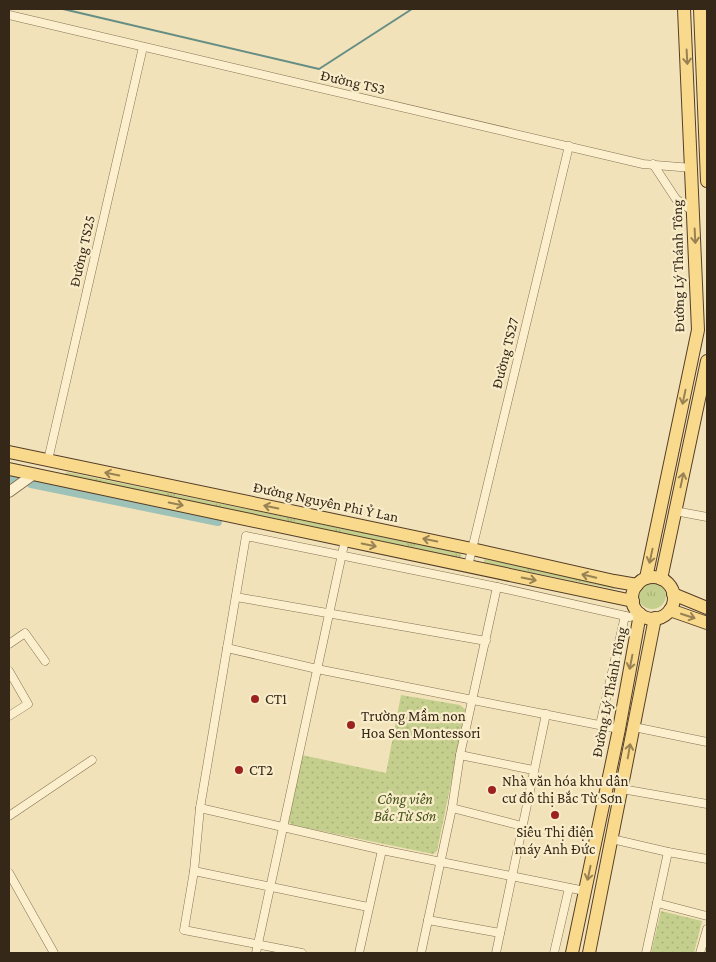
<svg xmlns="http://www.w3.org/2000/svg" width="716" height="962" viewBox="0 0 716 962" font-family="'Crimson Pro',serif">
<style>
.grass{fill:url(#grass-tufts)}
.park{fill:url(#park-dots)}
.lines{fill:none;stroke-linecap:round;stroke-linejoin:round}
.stream{stroke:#668e85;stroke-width:2}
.canal{stroke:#9ec1b8;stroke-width:8}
.minor-casing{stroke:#887153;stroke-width:9}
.tertiary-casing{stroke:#887153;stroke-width:12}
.primary-casing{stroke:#553e28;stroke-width:14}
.minor{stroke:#fbefcd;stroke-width:8}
.tertiary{stroke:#fbefcd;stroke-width:10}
.primary{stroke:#f9da8c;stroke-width:12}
.oneway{stroke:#988152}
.poi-dot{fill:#9b221f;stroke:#f8ecc9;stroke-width:2}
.labels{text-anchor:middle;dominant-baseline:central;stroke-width:4.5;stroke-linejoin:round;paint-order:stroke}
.street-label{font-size:15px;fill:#362819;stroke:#f8ecc9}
.poi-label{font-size:15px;fill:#362819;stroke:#f8ecc9;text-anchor:start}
.park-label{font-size:15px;font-style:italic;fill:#45541e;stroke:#f8ecc9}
</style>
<defs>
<pattern id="grass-tufts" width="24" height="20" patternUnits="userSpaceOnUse" patternTransform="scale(1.25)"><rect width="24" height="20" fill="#c5cf8d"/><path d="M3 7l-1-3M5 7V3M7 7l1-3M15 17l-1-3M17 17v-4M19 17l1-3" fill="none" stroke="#aab279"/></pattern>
<pattern id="park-dots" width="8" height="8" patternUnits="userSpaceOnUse" patternTransform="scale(1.25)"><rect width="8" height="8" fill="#c5cf8d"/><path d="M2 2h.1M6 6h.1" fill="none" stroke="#aab279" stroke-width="1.8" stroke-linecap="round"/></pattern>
</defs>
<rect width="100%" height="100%" fill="#f1e2b9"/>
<g class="grass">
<path d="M67,472L460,553L462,556L458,558L64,475Z"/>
<path d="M484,559L615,586L617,588L614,589L484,563Z"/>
<circle cx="652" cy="595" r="14"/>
</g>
<g class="park">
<path d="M401,695L460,705L466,710L437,851L433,854L292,825L287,820L302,755L386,773Z"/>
<path d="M661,911L702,921L694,953H651Z"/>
</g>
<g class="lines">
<path class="stream" d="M63,9L319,69L412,9"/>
<g class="canal">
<path d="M9,479L16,480"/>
<path d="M31,484L218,522"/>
</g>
<defs>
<g id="minor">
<path d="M9,15L643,164L692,168"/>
<path d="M653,164L676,199L694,212"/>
<path d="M48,460L143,47"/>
<path d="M675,511L707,517"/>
<path d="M468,566L569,146"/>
<path d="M236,597L486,641"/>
<path d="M9,644L25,633L45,661"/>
<path d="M227,648L317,669L619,729"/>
<path d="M9,671L28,704L9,716"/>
<path d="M600,725L625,616"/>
<path d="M634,727L707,742"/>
<path d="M460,755L533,770"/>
<path d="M622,789L707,804"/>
<path d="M200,808L382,850L585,891"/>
<path d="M452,808L522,826"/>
<path d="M9,816L92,760"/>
<path d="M612,839L668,852L707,859"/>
<path d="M194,871L368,907"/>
<path d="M9,873L54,953"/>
<path d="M657,903L707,916"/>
<path d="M428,920L500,933"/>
<path d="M256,953L345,540"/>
<path d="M302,953L184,930L194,871L200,808L246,536L497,587L630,617L640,614"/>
<path d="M359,953L382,850"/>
<path d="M421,953L452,808L460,755L497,587"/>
<path d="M496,953L546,714"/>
<path d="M554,953L569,888"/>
<path d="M646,953L668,852"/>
<path d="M700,953L707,929"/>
</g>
<path id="tertiary" d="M9,492L34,474"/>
<g id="primary">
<path d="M700,9L707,181"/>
<path d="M9,452L472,549L614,581L637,585"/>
<path d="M9,469L633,601"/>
<circle cx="653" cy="598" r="21"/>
<path d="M646,578L698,330L684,9"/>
<path d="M661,579L707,361"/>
<path d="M673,594L707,608"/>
<path d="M670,610L707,623"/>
<path d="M572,953L619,729L640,614"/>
<path d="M589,953L655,618"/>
</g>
</defs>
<use href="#minor" class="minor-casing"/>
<use href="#tertiary" class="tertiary-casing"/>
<use href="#primary" class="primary-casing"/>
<use href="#minor" class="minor"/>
<use href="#tertiary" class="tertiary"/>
<use href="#primary" class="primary"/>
</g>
<defs><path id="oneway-shaft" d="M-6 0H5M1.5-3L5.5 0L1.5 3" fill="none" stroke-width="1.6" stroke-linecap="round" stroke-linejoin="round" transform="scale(1.25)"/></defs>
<g class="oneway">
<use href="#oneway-shaft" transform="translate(687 57) rotate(87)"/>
<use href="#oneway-shaft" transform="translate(695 236) rotate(87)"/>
<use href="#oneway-shaft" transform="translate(684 397) rotate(102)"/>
<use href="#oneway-shaft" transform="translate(112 474) rotate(-168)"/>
<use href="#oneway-shaft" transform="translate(682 480) rotate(-78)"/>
<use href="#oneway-shaft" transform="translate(176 504) rotate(12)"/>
<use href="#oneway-shaft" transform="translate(271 507) rotate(-168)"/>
<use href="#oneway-shaft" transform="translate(430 540) rotate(-168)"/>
<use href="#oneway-shaft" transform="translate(369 545) rotate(12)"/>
<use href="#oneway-shaft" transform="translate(651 556) rotate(102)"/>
<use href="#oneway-shaft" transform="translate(589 576) rotate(-167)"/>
<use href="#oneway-shaft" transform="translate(529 579) rotate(12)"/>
<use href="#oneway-shaft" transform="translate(688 616) rotate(18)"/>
<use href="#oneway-shaft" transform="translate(631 662) rotate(101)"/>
<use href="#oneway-shaft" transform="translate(629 751) rotate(-80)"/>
<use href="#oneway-shaft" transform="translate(589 873) rotate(102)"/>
</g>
<g class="poi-dot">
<circle cx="255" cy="699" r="5"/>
<circle cx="351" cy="725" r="5"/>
<circle cx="239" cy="770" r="5"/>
<circle cx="492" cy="790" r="5"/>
<circle cx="555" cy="815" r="5"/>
</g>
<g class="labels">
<g class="street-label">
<text transform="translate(353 82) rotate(13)">Đường TS3</text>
<text transform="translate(82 251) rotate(-77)">Đường TS25</text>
<text transform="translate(678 266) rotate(-91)">Đường Lý Thánh Tông</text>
<text transform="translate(505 353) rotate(-76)">Đường TS27</text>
<text transform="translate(326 502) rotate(12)">Đường Nguyên Phi Ỷ Lan</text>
<text transform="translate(609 692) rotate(-79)">Đường Lý Thánh Tông</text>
</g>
<g class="poi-label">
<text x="265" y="699">CT1</text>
<text x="361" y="716">Trường Mầm non<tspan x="361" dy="17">Hoa Sen Montessori</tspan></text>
<text x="249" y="770">CT2</text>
<text x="502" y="781">Nhà văn hóa khu dân<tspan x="502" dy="17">cư đô thị Bắc Từ Sơn</tspan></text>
<text x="555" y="832" text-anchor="middle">Siêu Thị điện<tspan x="555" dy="17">máy Anh Đức</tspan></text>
</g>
<g class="park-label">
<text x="405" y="799">Công viên<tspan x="405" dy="17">Bắc Từ Sơn</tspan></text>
</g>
</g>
<rect width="716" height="962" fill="none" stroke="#362819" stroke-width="20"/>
</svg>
